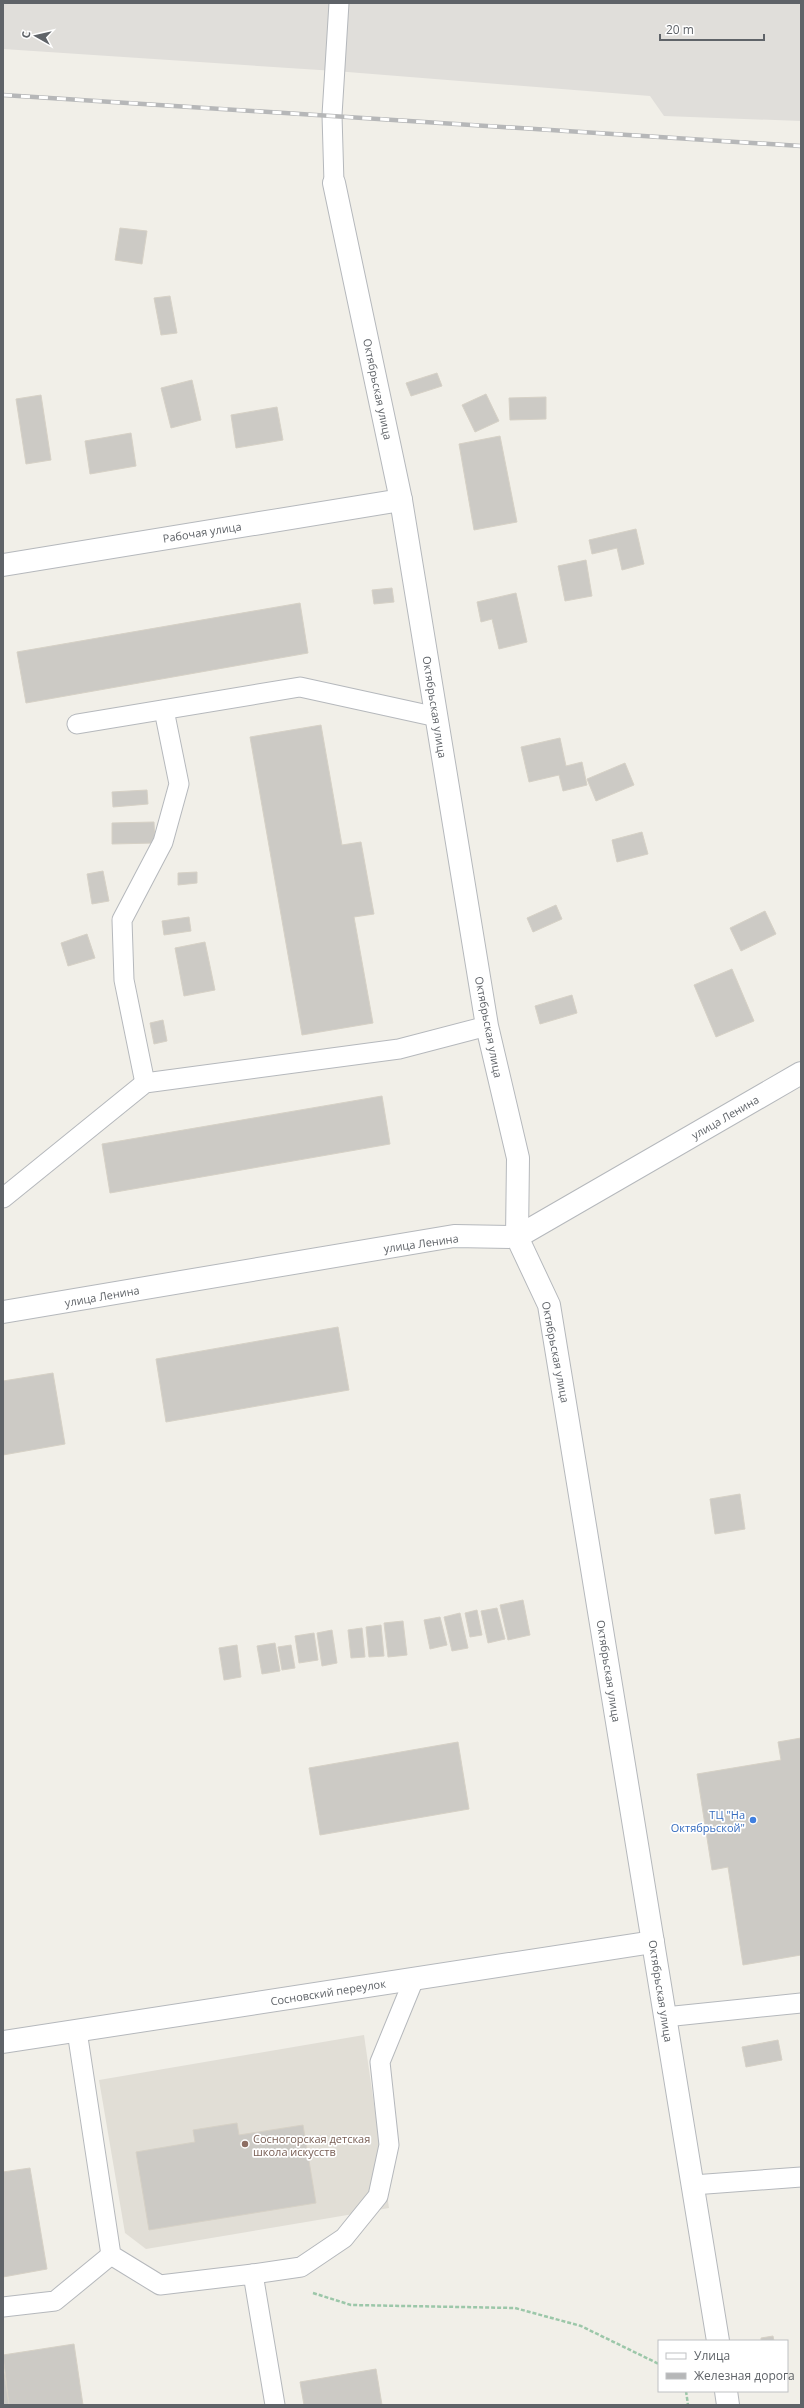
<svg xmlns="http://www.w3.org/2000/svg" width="804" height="2408" viewBox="0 0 804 2408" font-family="'Open Sans',sans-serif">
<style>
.industrial{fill:#e0deda}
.education{fill:#e1ded6}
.building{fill:#cccac5;stroke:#d6d1c6}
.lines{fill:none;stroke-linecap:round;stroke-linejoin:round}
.lane-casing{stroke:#b5b8bc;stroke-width:21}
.street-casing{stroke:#b5b8bc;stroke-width:24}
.path{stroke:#9cc7a9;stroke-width:2.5;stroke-dasharray:4 2;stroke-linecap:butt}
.lane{stroke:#fff;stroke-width:19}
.street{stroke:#fff;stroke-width:22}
.rail-casing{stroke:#b6b7b8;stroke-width:4.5}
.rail{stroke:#fff;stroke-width:3;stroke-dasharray:9;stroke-linecap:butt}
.shop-dot{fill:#3f7fe0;stroke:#fff;stroke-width:1.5}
.education-dot{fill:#8d6e63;stroke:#fff;stroke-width:1.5}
.labels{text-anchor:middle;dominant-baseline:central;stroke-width:3.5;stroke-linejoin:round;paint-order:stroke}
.street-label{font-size:11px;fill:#5f6368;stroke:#fff}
.shop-label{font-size:11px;fill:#366cbe;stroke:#fff;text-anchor:end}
.education-label{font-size:11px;fill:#785e54;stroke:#fff;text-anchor:start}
</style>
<rect width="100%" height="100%" fill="#f1efe8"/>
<path class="industrial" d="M3,3H801V121L664,116L650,96L335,71L3,49Z"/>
<path class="education" d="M364,2035L389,2208L146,2249L125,2233L99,2080Z"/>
<g class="building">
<path d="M120,228L147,231L142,264L115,260Z"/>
<path d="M170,296L177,333L161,335L154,298Z"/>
<path d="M437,373L442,386L411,396L406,383Z"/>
<path d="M192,380L201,420L171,428L161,388Z"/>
<path d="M486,394L499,421L475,432L462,405Z"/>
<path d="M41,395L51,460L26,464L16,399Z"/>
<path d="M546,397V419L510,420L509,398Z"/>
<path d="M277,407L283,440L236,448L231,415Z"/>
<path d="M131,433L136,466L90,474L85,441Z"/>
<path d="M500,436L517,522L474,530L459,444Z"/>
<path d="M636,529L644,564L622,570L617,548L592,554L589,540Z"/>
<path d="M586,560L592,596L565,601L558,566Z"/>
<path d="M392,588L394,602L374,604L372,590Z"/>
<path d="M516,593L527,642L499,649L492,619L481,622L477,602Z"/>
<path d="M300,603L308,653L26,703L17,652Z"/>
<path d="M321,725L342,845L361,842L374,914L354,917L373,1023L302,1035L250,737Z"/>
<path d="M560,738L566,766L582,762L587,785L563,791L559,775L529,782L521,747Z"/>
<path d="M625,763L634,785L596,801L587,779Z"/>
<path d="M147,790L148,804L113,807L112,792Z"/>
<path d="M154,822L155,843L112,844V823Z"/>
<path d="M642,832L648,854L617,862L612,840Z"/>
<path d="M103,871L109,901L92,904L87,874Z"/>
<path d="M197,872V883L178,885V873Z"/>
<path d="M556,905L562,919L533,932L527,918Z"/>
<path d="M765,911L776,934L741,951L730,928Z"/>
<path d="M189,917L191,931L164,935L162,921Z"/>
<path d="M87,934L95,958L68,966L61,943Z"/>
<path d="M205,942L215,990L184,996L175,948Z"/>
<path d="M732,969L754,1021L716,1037L694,985Z"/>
<path d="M572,995L577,1013L540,1024L535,1006Z"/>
<path d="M163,1020L167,1041L154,1044L150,1023Z"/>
<path d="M382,1096L390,1144L110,1193L102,1144Z"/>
<path d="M338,1327L349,1390L166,1422L156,1359Z"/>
<path d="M53,1373L65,1444L3,1455V1381Z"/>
<path d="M740,1494L745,1529L715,1534L710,1499Z"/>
<path d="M523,1600L530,1635L508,1640L500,1605Z"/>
<path d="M497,1608L505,1639L488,1643L481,1611Z"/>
<path d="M477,1610L482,1635L470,1637L465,1613Z"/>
<path d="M460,1613L468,1648L452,1651L444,1617Z"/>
<path d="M440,1617L447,1645L430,1649L424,1620Z"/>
<path d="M403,1621L407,1655L388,1657L384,1623Z"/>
<path d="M381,1625L384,1656L369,1657L366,1627Z"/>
<path d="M362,1628L365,1657L351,1658L348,1630Z"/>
<path d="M332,1630L337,1663L322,1666L317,1633Z"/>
<path d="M314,1633L318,1660L299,1663L295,1636Z"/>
<path d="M275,1643L280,1671L262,1674L257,1646Z"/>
<path d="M237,1645L241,1677L224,1680L219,1648Z"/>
<path d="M291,1645L295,1668L282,1670L278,1647Z"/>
<path d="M801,1738V1955L743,1965L728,1867L712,1870L697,1774L781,1760L778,1742Z"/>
<path d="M458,1742L469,1809L320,1835L309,1768Z"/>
<path d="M778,2040L782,2060L746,2067L742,2047Z"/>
<path d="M237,2123L239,2135L303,2125L316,2203L149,2230L136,2152L195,2142L193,2130Z"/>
<path d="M30,2168L47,2269L3,2277V2172Z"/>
<path d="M773,2336L774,2341H761V2338Z"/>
<path d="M74,2344L83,2405H9L3,2355Z"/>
<path d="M3,2366L9,2405H3Z"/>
<path d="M376,2369L382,2405H304L300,2382Z"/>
</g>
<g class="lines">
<defs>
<g id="lane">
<path d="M334,183L332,115L339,3"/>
<path d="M77,724L300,687L437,717"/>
<path d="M145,1083L124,980L122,920L163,842L179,784L164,710"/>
<path d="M3,1198L145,1083L399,1049L487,1026"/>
<path d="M665,2017L801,2003"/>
<path d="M77,2031L111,2255L160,2285L253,2274L275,2405"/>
<path d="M693,2185L801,2177"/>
<path d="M253,2274L301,2267L344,2238L378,2196L389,2145L380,2062L414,1979"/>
<path d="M3,2307L55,2301L111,2255"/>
</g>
<g id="street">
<path d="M334,183L401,500L487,1026L518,1158L517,1237L549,1305L718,2341"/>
<path d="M3,565L401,500"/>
<path d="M3,1312L454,1236L517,1237L801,1073"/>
<path d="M3,2042L653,1942"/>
<path d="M726,2391L728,2405"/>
</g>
</defs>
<use href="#lane" class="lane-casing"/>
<use href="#street" class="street-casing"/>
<g class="path">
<path d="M313,2293L351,2305L515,2308L581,2326L659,2364"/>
<path d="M686,2391L688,2405"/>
</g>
<use href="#lane" class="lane"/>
<use href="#street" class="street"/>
<defs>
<path id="rail" d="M3,95L801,146"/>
</defs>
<use href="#rail" class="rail-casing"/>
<use href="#rail" class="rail"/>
</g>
<circle class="shop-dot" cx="753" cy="1820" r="4"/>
<circle class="education-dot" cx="245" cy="2144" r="4"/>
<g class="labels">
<g class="street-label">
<text transform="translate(378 389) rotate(78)">Октябрьская улица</text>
<text transform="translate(202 532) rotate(-9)">Рабочая улица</text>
<text transform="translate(435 707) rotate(81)">Октябрьская улица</text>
<text transform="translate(489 1027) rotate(79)">Октябрьская улица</text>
<text transform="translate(725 1117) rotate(-30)">улица Ленина</text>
<text transform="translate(421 1243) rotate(-8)">улица Ленина</text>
<text transform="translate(102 1296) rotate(-10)">улица Ленина</text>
<text transform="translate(556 1352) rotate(79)">Октябрьская улица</text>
<text transform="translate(609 1671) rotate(81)">Октябрьская улица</text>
<text transform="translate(661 1991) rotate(81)">Октябрьская улица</text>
<text transform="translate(328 1992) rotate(-9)">Сосновский переулок</text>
</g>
<g class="shop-label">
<text x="745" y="1814">ТЦ "На<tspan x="745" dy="13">Октябрьской"</tspan></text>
</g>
<g class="education-label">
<text x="253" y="2138">Сосногорская детская<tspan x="253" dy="13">школа искусств</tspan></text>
</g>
</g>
<rect width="804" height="2408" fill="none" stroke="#5f6368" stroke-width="8"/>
<rect x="658" y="2340" width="130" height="52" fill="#ffffff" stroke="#bfc1c3"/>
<rect x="666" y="2353" width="20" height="6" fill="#ffffff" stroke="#bfc1c3"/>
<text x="694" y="2360" font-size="12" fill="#5f6368">Улица</text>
<rect x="666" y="2373" width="20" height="6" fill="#b6b7b8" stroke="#bfc1c3"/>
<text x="694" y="2380" font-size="12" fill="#5f6368">Железная дорога</text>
<g transform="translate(36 36) rotate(278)" stroke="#ffffff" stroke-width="3" paint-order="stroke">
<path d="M0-3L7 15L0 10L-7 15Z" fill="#5f6368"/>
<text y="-6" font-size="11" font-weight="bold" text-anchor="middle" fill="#5f6368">С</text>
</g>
<path d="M660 34v6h104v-6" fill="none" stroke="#5f6368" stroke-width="2"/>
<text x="666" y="34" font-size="12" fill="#5f6368" stroke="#ffffff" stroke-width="3" paint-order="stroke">20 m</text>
</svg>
